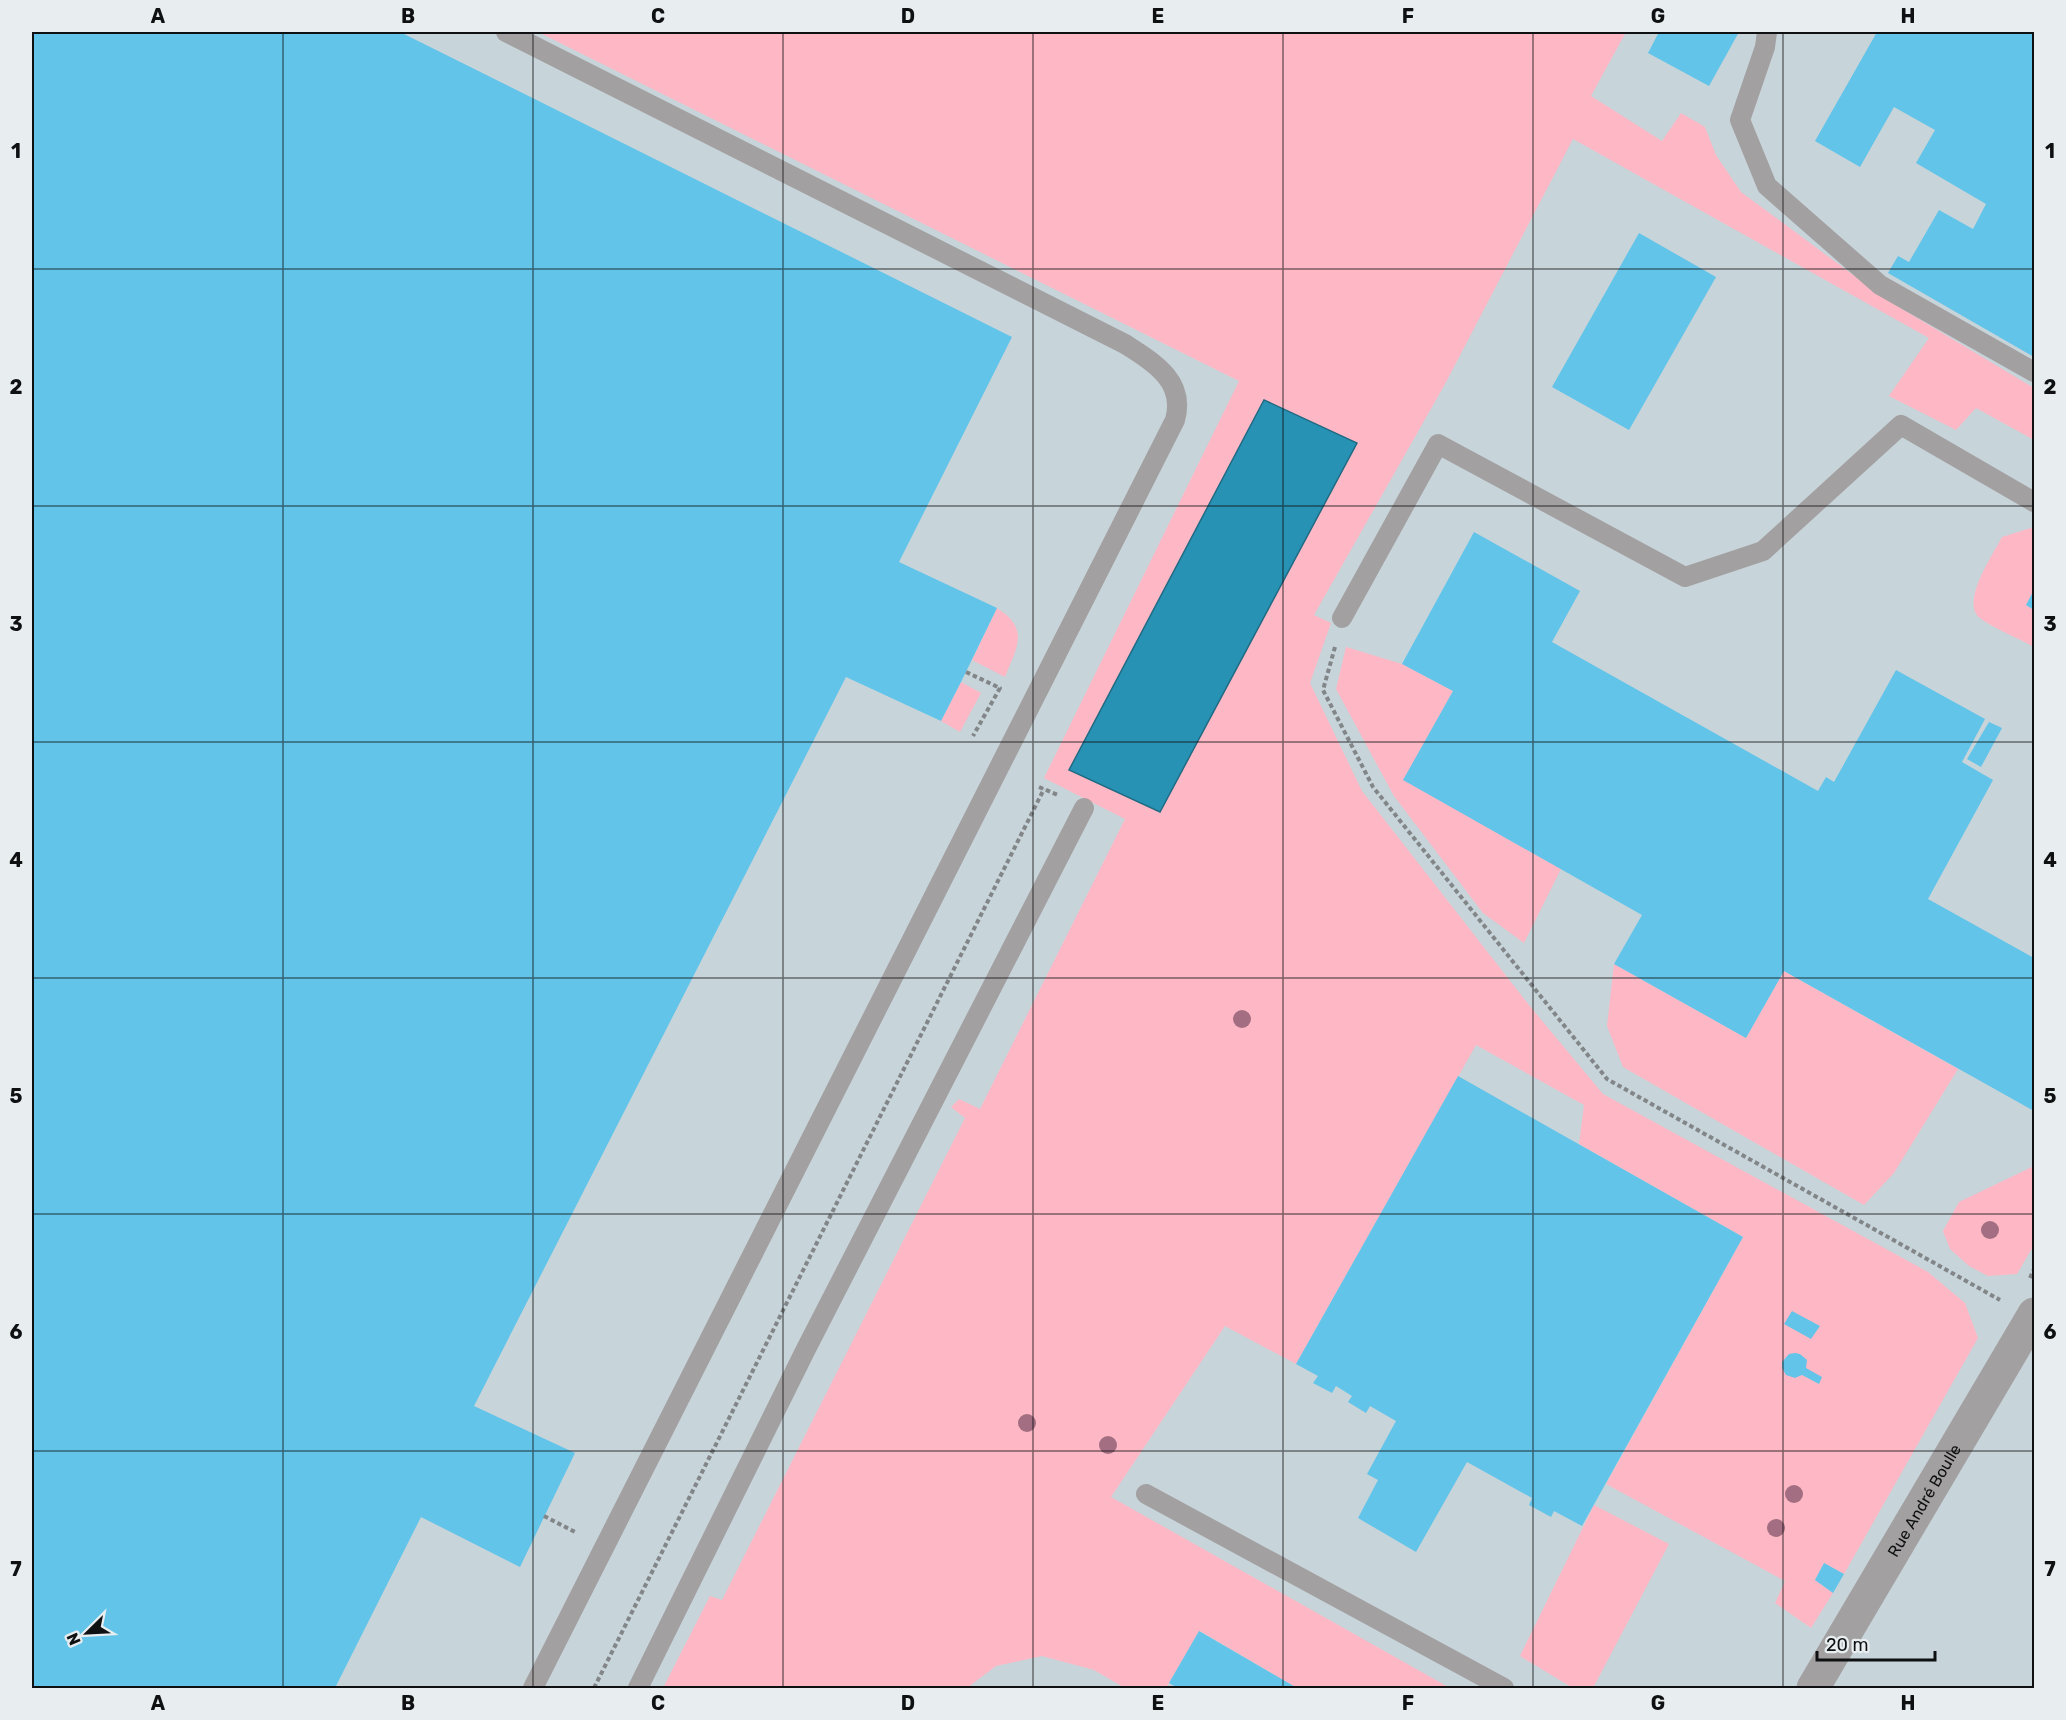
<svg xmlns="http://www.w3.org/2000/svg" width="2066" height="1720" viewBox="0 0 2066 1720" font-family="Rubik,sans-serif">
<style>
.built{fill:#c7d4da}
.green{fill:#feb8c5}
.water{fill:#2892b5;stroke:#206b84;stroke-width:1.5}
.building{fill:#62c4e9}
.lines{fill:none;stroke-linecap:round;stroke-linejoin:round}
.path{stroke:#828688;stroke-width:4;stroke-dasharray:4.5 3;stroke-linecap:butt}
.service{stroke:#a3a0a1;stroke-width:20}
.minor{stroke:#a3a0a1;stroke-width:33}
.tree{fill:#a36e82}
.grid{fill:none;stroke:#0e1011;stroke-width:1.5;stroke-opacity:0.55}
.labels{text-anchor:middle;dominant-baseline:central;stroke-width:4.5;stroke-linejoin:round;paint-order:stroke}
.street-label{font-size:16px;fill:#0e1011;stroke:#e8edf0}
.neatline{fill:none;stroke:#0e1011;stroke-width:2}
.grid-label{font-size:20px;text-anchor:middle;font-weight:bold;fill:#0e1011}
</style>
<rect width="100%" height="100%" fill="#dbe0e3"/>
<rect class="built" x="32" y="32" width="2002" height="1656"/>
<g class="green">
<path d="M538,32H1626L1591,96L1662,141L1681,113L1705,127L1716,155L1741,192L1887,300L2034,388V440L1976,408L1956,430L1889,396L1929,338L1573,139L1445,384L1314,615L1331,623L1310,683L1362,791L1529,1005L1603,1094L1928,1272L1965,1303L1978,1338L1844,1574L1824,1563L1815,1580L1833,1593L1811,1628L1775,1603L1785,1581L1606,1484L1743,1237L1579,1144L1584,1105L1476,1045L1296,1364L1225,1326L1111,1497L1450,1688H1297L1200,1631L1166,1688H1125L1094,1670L1042,1656L996,1666L967,1688H663L710,1596L722,1600L965,1118L951,1107L959,1099L980,1109L1125,819L1044,778L1239,381Z"/>
<path d="M2031,528L2034,530V590L2026,605L2034,610V647C2020,639 1991,627 1980,618C1960,602 1993,555 2002,537Z"/>
<path d="M997,608C1030,629 1017,647 1005,677L972,660Z"/>
<path d="M1346,647L1402,664L1453,691L1404,780L1561,869L1524,943L1483,913L1394,796L1336,689Z"/>
<path d="M961,682L981,693L960,732L941,721Z"/>
<path d="M1614,964L1746,1038L1784,971L1958,1069L1894,1173L1864,1205L1623,1067L1607,1026Z"/>
<path d="M2034,1166V1245L2017,1274L1988,1276L1969,1266L1950,1249L1943,1231L1959,1202Z"/>
<path d="M1594,1505L1669,1544L1593,1688H1573L1520,1656Z"/>
</g>
<path class="water" d="M1264,400L1357,443L1160,812L1069,770Z"/>
<g class="building">
<path d="M32,32H400L1012,337L899,562L997,608L961,682L941,721L846,677L474,1406L575,1453L520,1567L421,1517L335,1688H32Z"/>
<path d="M1659,32H1739L1709,86L1648,53Z"/>
<path d="M1877,32H2034V357L1888,273L1898,256L1909,262L1939,210L1973,229L1986,204L1916,163L1935,130L1894,107L1860,167L1815,141Z"/>
<path d="M1639,233L1716,277L1629,430L1552,387Z"/>
<path d="M1474,532L1580,591L1552,642L1818,791L1826,777L1834,782L1896,670L1985,719L1962,762L1993,780L1928,899L2034,958V1111L1784,971L1746,1038L1614,964L1642,915L1403,780L1453,691L1402,664Z"/>
<path d="M2034,590V610L2026,605Z"/>
<path d="M1989,722L2002,728L1981,767L1967,759Z"/>
<path d="M1458,1076L1743,1237L1582,1526L1554,1511L1551,1517L1529,1505L1532,1498L1467,1462L1416,1552L1358,1518L1378,1480L1367,1474L1396,1421L1370,1406L1366,1413L1348,1402L1352,1396L1336,1386L1332,1393L1313,1383L1318,1376L1296,1364Z"/>
<path d="M1792,1311L1820,1326L1811,1339L1784,1324Z"/>
<path d="M1795,1353L1800,1354L1807,1360L1806,1368L1822,1377L1819,1384L1802,1375L1795,1378L1786,1375L1782,1368V1362L1789,1354Z"/>
<path d="M1824,1563L1844,1574L1833,1593L1815,1580Z"/>
<path d="M1199,1631L1297,1688H1178L1169,1683Z"/>
</g>
<g class="lines">
<g class="path">
<path d="M1335,647L1323,690L1373,787L1607,1079L2000,1300"/>
<path d="M966,672L1000,688L973,736"/>
<path d="M1039,787L1058,795"/>
<path d="M2030,1278L2034,1269"/>
<path d="M544,1516L577,1533"/>
<path d="M594,1688L1044,789"/>
</g>
<g class="service">
<path d="M506,32L1125,344C1153,362 1186,381 1175,420L533,1688"/>
<path d="M1767,32L1765,47L1740,120L1767,186L1880,285L2034,372"/>
<path d="M1342,618L1438,444L1685,577L1763,551L1901,425L2034,502"/>
<path d="M1146,1494L1504,1688"/>
<path d="M638,1688L806,1349L1084,808"/>
</g>
<path class="minor" id="s1" d="M1813,1688L2034,1314"/>
</g>
<g class="tree">
<circle cx="1242" cy="1019" r="9"/>
<circle cx="1990" cy="1230" r="9"/>
<circle cx="1027" cy="1423" r="9"/>
<circle cx="1108" cy="1445" r="9"/>
<circle cx="1794" cy="1494" r="9"/>
<circle cx="1776" cy="1528" r="9"/>
</g>
<path class="grid" d="M283,32V1688M533,32V1688M783,32V1688M1033,32V1688M1283,32V1688M1533,32V1688M1783,32V1688M32,269H2034M32,506H2034M32,742H2034M32,978H2034M32,1214H2034M32,1451H2034"/>
<g class="labels">
<g class="street-label">
<text stroke="none"><textPath href="#s1" startOffset="218">Rue André Boulle</textPath></text>
</g>
</g>
<rect width="2066" height="1720" fill="none" stroke="#e8edf0" stroke-width="66"/>
<g transform="translate(87 1633) rotate(246)" stroke="#e8edf0" stroke-width="4.5" paint-order="stroke">
<path d="M0-4.5L10 22L0 15L-10 22Z" fill="#0e1011"/>
<text y="-9" font-size="16" font-weight="bold" text-anchor="middle" fill="#0e1011">N</text>
</g>
<path d="M1817 1651v9h118v-9" fill="none" stroke="#0e1011" stroke-width="3"/>
<text x="1826" y="1651" font-size="18" fill="#0e1011" stroke="#e8edf0" stroke-width="4.5" paint-order="stroke">20 m</text>
<rect x="33" y="33" width="2000" height="1654" class="neatline"/>
<g class="grid-label">
<text x="158" y="23">A</text>
<text x="408" y="23">B</text>
<text x="658" y="23">C</text>
<text x="908" y="23">D</text>
<text x="1158" y="23">E</text>
<text x="1408" y="23">F</text>
<text x="1658" y="23">G</text>
<text x="1908" y="23">H</text>
<text x="16" y="158">1</text>
<text x="2050" y="158">1</text>
<text x="16" y="394">2</text>
<text x="2050" y="394">2</text>
<text x="16" y="631">3</text>
<text x="2050" y="631">3</text>
<text x="16" y="867">4</text>
<text x="2050" y="867">4</text>
<text x="16" y="1103">5</text>
<text x="2050" y="1103">5</text>
<text x="16" y="1339">6</text>
<text x="2050" y="1339">6</text>
<text x="16" y="1576">7</text>
<text x="2050" y="1576">7</text>
<text x="158" y="1710">A</text>
<text x="408" y="1710">B</text>
<text x="658" y="1710">C</text>
<text x="908" y="1710">D</text>
<text x="1158" y="1710">E</text>
<text x="1408" y="1710">F</text>
<text x="1658" y="1710">G</text>
<text x="1908" y="1710">H</text>
</g>
</svg>
